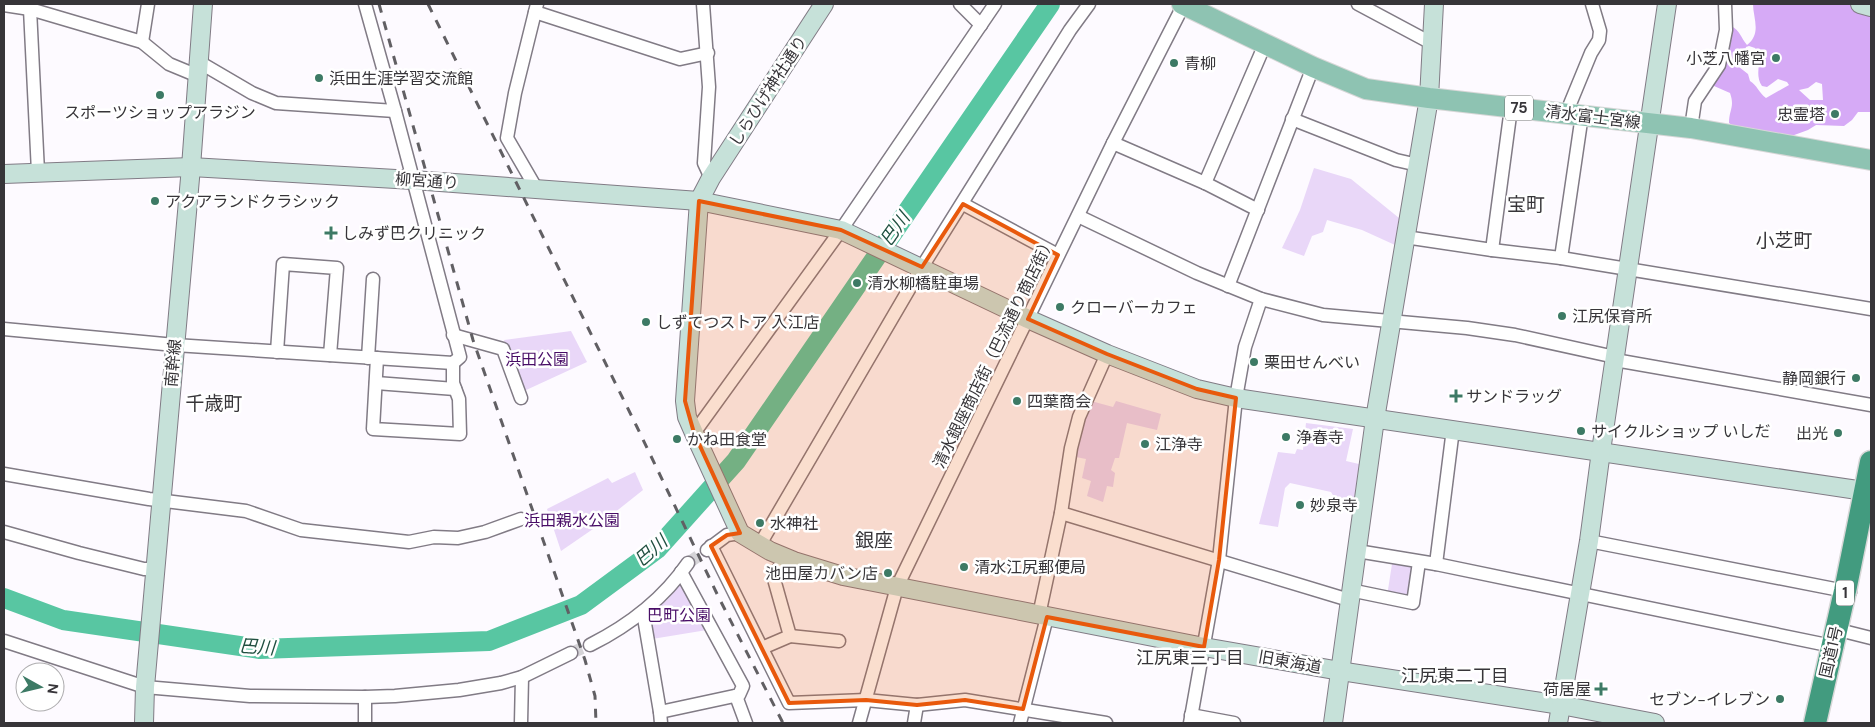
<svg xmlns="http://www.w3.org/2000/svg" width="1875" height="727" viewBox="0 0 1875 727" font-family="'DM Sans','Noto Sans JP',sans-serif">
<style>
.green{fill:#e9d7f8}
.forest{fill:#d6aaf6;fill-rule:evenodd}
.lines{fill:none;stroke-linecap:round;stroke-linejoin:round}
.river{stroke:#58c6a2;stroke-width:20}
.street-tunnel{stroke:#d5d3d7;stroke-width:12;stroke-dasharray:12 6;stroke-linecap:butt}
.street-casing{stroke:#817b85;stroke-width:15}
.secondary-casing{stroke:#817b85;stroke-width:20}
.primary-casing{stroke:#d7d7d7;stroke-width:22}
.highway-casing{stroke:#d7d7d7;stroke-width:25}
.street{stroke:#fff;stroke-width:12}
.secondary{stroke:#c6e1d9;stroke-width:18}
.primary{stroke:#8ec3b2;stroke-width:20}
.highway{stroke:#429b7f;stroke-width:22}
.rail{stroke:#615f63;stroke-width:3;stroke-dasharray:9 9;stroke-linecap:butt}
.marked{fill:#e8590c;fill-opacity:0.2;stroke:#e8590c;stroke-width:4;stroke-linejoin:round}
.poi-dot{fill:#3d7a65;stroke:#fff;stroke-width:2}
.labels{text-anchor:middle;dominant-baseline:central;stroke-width:5;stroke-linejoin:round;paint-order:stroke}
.shield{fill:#fff;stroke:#737274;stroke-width:1}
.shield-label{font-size:15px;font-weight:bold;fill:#373539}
.poi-label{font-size:16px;fill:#373539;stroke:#fff;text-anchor:start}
.street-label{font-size:16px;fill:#373539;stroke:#fff}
.park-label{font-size:16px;fill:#490e67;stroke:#fff}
.water-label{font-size:18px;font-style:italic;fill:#215041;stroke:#fff}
.neighbourhood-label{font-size:18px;fill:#373539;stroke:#fff}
.quarter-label{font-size:19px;fill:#373539;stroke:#fff}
</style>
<rect width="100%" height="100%" fill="#fdfaff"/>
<g class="green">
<path d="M1314,168L1351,179L1399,218L1395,245L1362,230L1327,220L1323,232L1312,236L1304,256L1282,248L1300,210Z"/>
<path d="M571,331L587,362L524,391L504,340Z"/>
<path d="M1091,401L1113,407L1116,401L1161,414L1157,430L1127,423L1119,458H1115L1111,470L1115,473L1113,487L1107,486L1103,502L1087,496L1091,481L1082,478L1086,459L1076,457L1078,438Z"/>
<path d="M1306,423L1353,429L1346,461L1359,464L1354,500L1334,497L1331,492L1290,483L1285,488L1278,527L1259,524L1278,452L1295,454L1297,449L1303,450Z"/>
<path d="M635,472L643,490L609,517L607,512L591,523L593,529L561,551L547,509L608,478L612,483Z"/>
<path d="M1392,564L1415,567L1410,599L1387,596Z"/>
<path d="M681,584L707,630L652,639L647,615L667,600Z"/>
</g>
<path class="forest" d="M1753,4H1859L1871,7V112H1858L1852,120L1844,126L1816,125L1808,130L1786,138L1736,128L1729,123C1729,110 1735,107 1730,93L1714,86L1711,83L1731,26C1740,30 1741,38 1747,45C1762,33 1753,18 1753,4ZM1749,46L1755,48L1760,54C1760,64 1755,76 1762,86L1767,87L1778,79L1787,82L1789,85L1766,98C1759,93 1757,85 1750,81L1748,74L1739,67L1746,47ZM1816,82L1822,84L1823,100H1810L1799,90L1808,88Z"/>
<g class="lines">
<path class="river" d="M4,598L63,620L260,649L489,641L581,605L657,549L736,461L1050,4"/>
<g class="street-tunnel">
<path d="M688,563L707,550"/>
<path d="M571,653L590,645"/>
</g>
<defs>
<g id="street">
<path d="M703,4L709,87L704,163L711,178"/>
<path d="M960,4L981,25"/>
<path d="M1358,4L1433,44"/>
<path d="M4,5L30,9L142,42L169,64L198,76"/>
<path d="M30,9L38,172"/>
<path d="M535,12L680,59L708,53"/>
<path d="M142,42L148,4"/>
<path d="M199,62L252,93L276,103L395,111"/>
<path d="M1569,114L1570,104L1591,53L1599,40L1600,31L1592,4"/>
<path d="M1292,119L1396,160L1418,165"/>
<path d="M1691,128L1695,101L1719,65L1726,30L1725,4"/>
<path d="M1113,143L1205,183L1258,210"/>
<path d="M1205,183L1265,44"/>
<path d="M536,188L507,138L515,93L537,4"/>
<path d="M963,204L1058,255"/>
<path d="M1078,216L1197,273L1261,299L1323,315L1467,328L1515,335L1615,357"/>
<path d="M1405,237L1492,250L1561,258L1871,309"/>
<path d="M1492,250L1511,108"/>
<path d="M1561,258L1582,115"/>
<path d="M1228,286L1313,67"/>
<path d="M4,329L175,345L453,363L460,357L395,111L365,4"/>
<path d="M453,335L503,349L521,398"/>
<path d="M277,352L283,264L337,268L330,355"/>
<path d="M368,358L373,279"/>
<path d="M377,358L373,429L460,434L459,399L453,383V363"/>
<path d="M1615,360L1871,405"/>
<path d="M376,383L455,389"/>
<path d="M694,433L841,230L995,4"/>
<path d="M4,474L149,499L246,511L301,530L409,542L434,537L458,538L485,532L521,519"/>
<path d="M1061,513L1349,600"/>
<path d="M4,532L79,553L144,569H156"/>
<path d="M1589,541L1850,592"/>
<path d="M711,546L789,703L866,700L917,705L965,700L1106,723"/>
<path d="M759,546L922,267L1070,30L1089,4"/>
<path d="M707,550L727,535L740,533"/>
<path d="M1357,551L1436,564L1837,647"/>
<path d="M1436,564L1453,429"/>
<path d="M1350,590L1413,603L1419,562"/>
<path d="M643,612L660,712L661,723"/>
<path d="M1039,615L1061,513L1071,448L1079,417L1107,354"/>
<path d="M1847,632L1871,638"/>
<path d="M790,636L839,641"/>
<path d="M4,641L145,687L250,696L365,697L395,696L459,690L501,683L522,677L571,653"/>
<path d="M590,645C628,626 664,598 688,563"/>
<path d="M762,648L790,636L774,579L784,557"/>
<path d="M736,696L746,723"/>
<path d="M365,697V723"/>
<path d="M660,712L739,695L743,686L681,572"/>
<path d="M1191,715L1234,723"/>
<path d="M521,723L522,677"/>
<path d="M859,723L897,587L1113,143L1184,4"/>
<path d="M914,723L917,705"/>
<path d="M1020,723L1047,617"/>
<path d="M1190,723L1219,560L1236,398L1245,347L1261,299"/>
</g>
<g id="secondary">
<path d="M824,4L711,178L699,201L685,401L687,417L694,433L740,533L770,551L794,561L843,576L1204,647L1340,671L1561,705L1655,723"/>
<path d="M1860,4L1871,7"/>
<path d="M4,174L191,167L413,180L699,201L841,230L1028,319L1107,354L1197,389L1236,398L1871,492"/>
<path d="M144,723L145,687L191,167L203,4"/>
<path d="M1333,723L1375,419L1429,98L1434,4"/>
<path d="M1558,723L1589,541L1601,451L1667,4"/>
</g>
<path id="primary" d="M1182,4L1313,67L1366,89L1429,98L1691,128L1871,160"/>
<path id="highway" d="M1815,723L1845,591L1871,462"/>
</defs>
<use href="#street" class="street-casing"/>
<use href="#secondary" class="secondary-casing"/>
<use href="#primary" class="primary-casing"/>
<use href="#highway" class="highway-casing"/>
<use href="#street" class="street"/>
<use href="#secondary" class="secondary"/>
<use href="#primary" class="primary"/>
<use href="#highway" class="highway"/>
<g class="rail">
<path d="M379,4L473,340L585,660L595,696L596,723"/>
<path d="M428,4L637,427L719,598L783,723"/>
</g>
</g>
<path class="marked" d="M699,201L841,230L922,267L963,204L1058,255L1028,319L1107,354L1197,389L1236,398L1219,560L1204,647L1047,617L1023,709L965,700L917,705L866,700L789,703L711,546L727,535L740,533L694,433L685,401Z"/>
<g class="poi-dot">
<circle cx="1776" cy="58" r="5"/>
<circle cx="1174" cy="63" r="5"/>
<circle cx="319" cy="78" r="5"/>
<circle cx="160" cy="95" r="5"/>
<circle cx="1835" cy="114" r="5"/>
<circle cx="155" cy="201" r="5"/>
<path d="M328.5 225.5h5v5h5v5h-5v5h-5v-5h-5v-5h5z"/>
<circle cx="857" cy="283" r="5"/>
<circle cx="1060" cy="307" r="5"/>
<circle cx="1562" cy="316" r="5"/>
<circle cx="646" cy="322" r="5"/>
<circle cx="1254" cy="362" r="5"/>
<circle cx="1856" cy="378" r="5"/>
<path d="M1453.5 388.5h5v5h5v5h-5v5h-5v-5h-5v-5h5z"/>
<circle cx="1017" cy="401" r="5"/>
<circle cx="1581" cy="431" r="5"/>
<circle cx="1838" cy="433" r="5"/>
<circle cx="1286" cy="437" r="5"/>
<circle cx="677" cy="439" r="5"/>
<circle cx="1145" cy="444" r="5"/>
<circle cx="1300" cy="505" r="5"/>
<circle cx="760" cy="523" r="5"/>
<circle cx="964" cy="567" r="5"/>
<circle cx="888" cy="573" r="5"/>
<path d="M1598.5 681.5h5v5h5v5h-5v5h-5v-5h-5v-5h5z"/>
<circle cx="1780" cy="699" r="5"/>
</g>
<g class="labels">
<g class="shield">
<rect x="1505" y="95.5" width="28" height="25" rx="4"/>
<rect x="1836" y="580.5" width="18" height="25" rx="4"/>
</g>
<g class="shield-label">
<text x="1519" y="108">75</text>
<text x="1845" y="593">1</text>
</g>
<g class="poi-label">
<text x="1766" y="58" text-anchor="end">小芝八幡宮</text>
<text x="1184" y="63">青柳</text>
<text x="329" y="78">浜田生涯学習交流館</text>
<text x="160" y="112" text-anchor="middle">スポーツショップアラジン</text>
<text x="1825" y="114" text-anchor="end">忠霊塔</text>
<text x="165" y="201">アクアランドクラシック</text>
<text x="342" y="233">しみず巴クリニック</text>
<text x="867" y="283">清水柳橋駐車場</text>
<text x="1070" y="307">クローバーカフェ</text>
<text x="1572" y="316">江尻保育所</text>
<text x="656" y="322">しずてつストア 入江店</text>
<text x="1264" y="362">栗田せんべい</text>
<text x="1846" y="378" text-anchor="end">静岡銀行</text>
<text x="1466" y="396">サンドラッグ</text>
<text x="1027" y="401">四葉商会</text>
<text x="1591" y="431">サイクルショップ いしだ</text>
<text x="1828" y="433" text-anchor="end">出光</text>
<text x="1296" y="437">浄春寺</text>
<text x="687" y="439">かね田食堂</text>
<text x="1155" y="444">江浄寺</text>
<text x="1310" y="505">妙泉寺</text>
<text x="770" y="523">水神社</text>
<text x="974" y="567">清水江尻郵便局</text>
<text x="878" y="573" text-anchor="end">池田屋カバン店</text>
<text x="1591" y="689" text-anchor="end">荷居屋</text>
<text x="1770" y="699" text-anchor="end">セブン-イレブン</text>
</g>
<g class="street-label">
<text transform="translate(768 91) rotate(-57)">しらひげ神社通り</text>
<text transform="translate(1593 117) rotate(7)">清水富士宮線</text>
<text transform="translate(427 181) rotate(4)">柳宮通り</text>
<text transform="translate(994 352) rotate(-64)">清水銀座商店街（巴流通り商店街）</text>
<text transform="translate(173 363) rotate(-85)">南幹線</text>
<text transform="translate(1831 652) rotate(-77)">国道1号</text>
<text transform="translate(1290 662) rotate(10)">旧東海道</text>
</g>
<g class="park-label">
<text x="537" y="359">浜田公園</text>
<text x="572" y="520">浜田親水公園</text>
<text x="679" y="615">巴町公園</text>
</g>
<g class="water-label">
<text transform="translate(895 229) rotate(-55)">巴川</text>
<text transform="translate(651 551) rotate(-41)">巴川</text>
<text transform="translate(257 647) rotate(4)">巴川</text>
</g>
<g class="neighbourhood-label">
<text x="1190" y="658">江尻東三丁目</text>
<text x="1455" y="676">江尻東二丁目</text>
</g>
<g class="quarter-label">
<text x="1526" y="204">宝町</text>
<text x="1784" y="240">小芝町</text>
<text x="214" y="403">千歳町</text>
<text x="874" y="540">銀座</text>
</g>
</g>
<rect width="1875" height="727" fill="none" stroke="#373539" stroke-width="10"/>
<g transform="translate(40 687) rotate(98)"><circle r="24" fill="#ffffff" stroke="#afaeb0"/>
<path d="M0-4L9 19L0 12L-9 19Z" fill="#3d7a65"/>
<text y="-8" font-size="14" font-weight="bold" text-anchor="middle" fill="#373539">N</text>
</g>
</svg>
